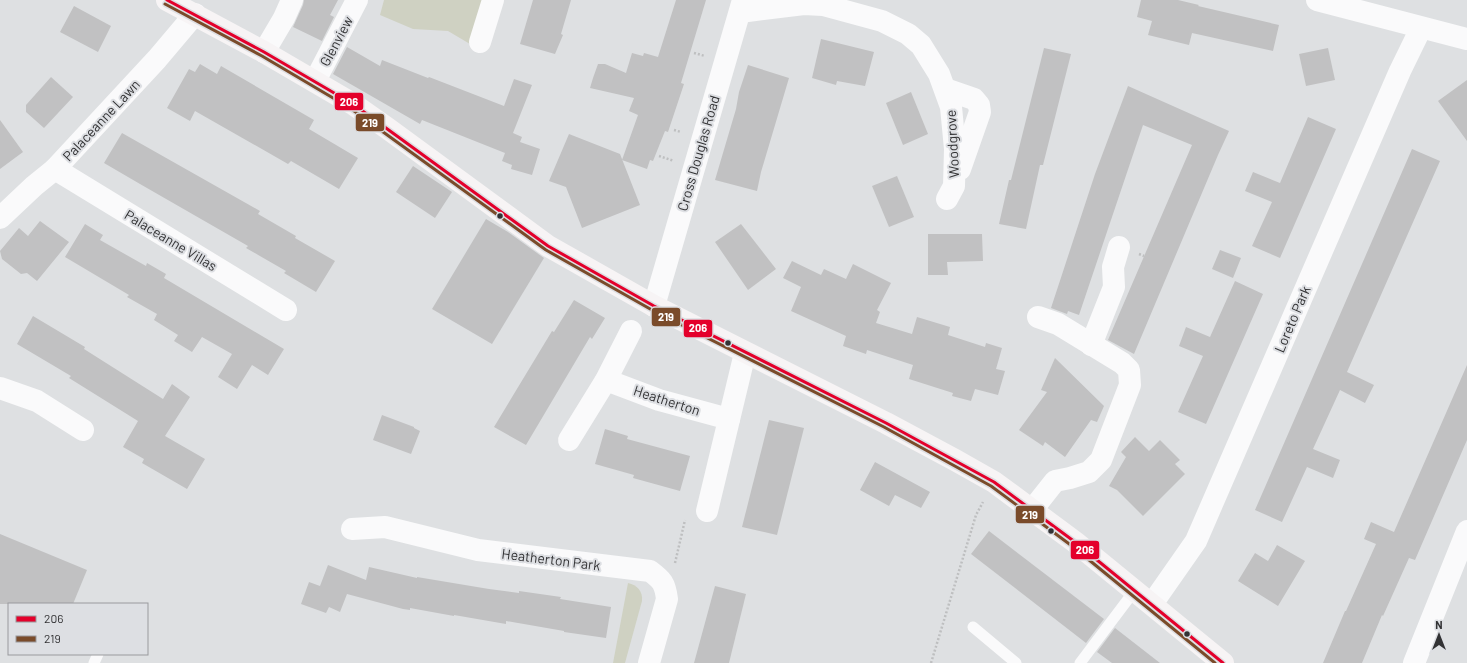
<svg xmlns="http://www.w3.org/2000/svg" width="1467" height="663" viewBox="0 0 1467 663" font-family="Barlow,sans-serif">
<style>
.green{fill:#cfd1c2}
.building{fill:#c1c1c2}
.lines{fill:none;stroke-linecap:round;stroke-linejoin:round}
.path{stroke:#bebfc0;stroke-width:2.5;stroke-dasharray:2 2;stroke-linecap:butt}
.lane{stroke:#fafafb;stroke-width:11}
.street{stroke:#fafafb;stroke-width:22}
.secondary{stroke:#f7f4f5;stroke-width:22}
.bus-1-casing{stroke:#dddfe3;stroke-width:6}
.bus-2-casing{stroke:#dddfe3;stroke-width:6}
.bus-1{stroke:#e4002b;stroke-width:3}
.bus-2{stroke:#7a4b2a;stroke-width:3}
.bus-dot{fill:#323234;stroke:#dddfe3;stroke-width:1.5}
.labels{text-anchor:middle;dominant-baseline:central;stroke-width:4;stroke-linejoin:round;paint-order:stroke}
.street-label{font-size:14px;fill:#323234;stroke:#dddfe3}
.line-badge{stroke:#dddfe3;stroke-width:1.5}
.badge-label{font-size:11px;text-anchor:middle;font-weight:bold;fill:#fff}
</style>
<rect width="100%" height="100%" fill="#dee0e2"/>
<g class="green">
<path d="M384,0H484L470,44L448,31L413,29L380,15Z"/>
<path d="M628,583C637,585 643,591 642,601L625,663H613Z"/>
</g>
<g class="building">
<path d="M304,0H338L330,15L334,17L322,41L293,27L303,5Z"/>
<path d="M533,0H571L561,34L563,35L555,54L520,44Z"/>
<path d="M676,0H706L681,83L684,84L668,132L665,131L653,161L650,160L647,169L622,160L638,115L629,111L634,98L590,88L593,78L598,64H605L626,73L632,53L643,56L644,53L658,57Z"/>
<path d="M1141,0H1178L1199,5L1198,6L1279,25L1273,51L1192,33L1189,45L1148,35L1152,21L1137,17Z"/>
<path d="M74,6L111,26L98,52L60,32Z"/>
<path d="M821,39L874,52L865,86L837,81L836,85L812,78Z"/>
<path d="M347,47L380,66L382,60L428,78L429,77L504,106L514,79L532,85L513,133L522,137L520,142L540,149L532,175L511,169L512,165L502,161L505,153L422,120L420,124L333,74Z"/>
<path d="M1044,48L1071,54L1043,165H1040L1026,229L999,224L1009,180H1011Z"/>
<path d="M1328,48L1335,80L1306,86L1299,54Z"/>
<path d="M200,64L217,74L221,66L314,120L309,129L358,158L339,189L291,161L288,164L195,111L190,121L167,108L189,69L195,72Z"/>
<path d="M748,65L789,78L761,172L757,191L715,180L736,109L739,92Z"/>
<path d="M51,77L73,97L44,128L26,112V105Z"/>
<path d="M1467,80V141L1438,101Z"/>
<path d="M1128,86L1229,131L1218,155L1134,354L1108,340L1192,145L1143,125L1079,315L1068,311L1067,314L1051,308L1095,174Z"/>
<path d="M911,92L928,134L903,145L886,103Z"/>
<path d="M1308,117L1336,129L1280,258L1252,246L1272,202L1245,191L1253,172L1280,183Z"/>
<path d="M0,120L23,152L0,169Z"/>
<path d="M122,133L260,211L258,214L296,236L295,238L335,261L316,292L284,273L286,271L246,248L248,246L140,184L104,163Z"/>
<path d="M569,134L620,154L640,205L582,228L566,187L549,181Z"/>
<path d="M1412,149L1440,161L1347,372L1374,385L1365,403L1340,390L1313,449L1340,460L1333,478L1307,467L1282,522L1255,510Z"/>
<path d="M413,166L452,192L435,218L396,192Z"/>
<path d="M897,176L914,217L889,227L872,186Z"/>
<path d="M486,219L508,232L544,258L492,344L432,309Z"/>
<path d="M40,221L69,242L37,281L27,273L21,274L2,259L0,251L19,228L28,236Z"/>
<path d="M85,224L103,235L100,240L146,266L147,263L166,274L164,278L284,349L268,375L252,365L237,389L218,377L232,354L202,337L192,352L174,341L178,335L154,320L157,314L127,297L129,295L65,257Z"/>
<path d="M741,224L776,269L748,290L715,242Z"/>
<path d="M928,234H982L983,261L947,262L948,275H928Z"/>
<path d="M1220,250L1241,258L1233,278L1212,269Z"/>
<path d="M792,261L821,275L824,269L846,279L853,264L891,283L877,310L880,312L876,323L912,334L917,317L950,327L948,335L985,347L986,343L1002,348L996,369L1005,371L998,395L975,389L971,401L952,396L953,393L909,379L913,365L867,350L866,354L843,346L846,336L791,311L801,287L783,278Z"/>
<path d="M1235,281L1263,294L1206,424L1178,412L1203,356L1179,346L1186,327L1210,337Z"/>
<path d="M574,300L605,318L592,339L590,337L526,445L494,427L552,331L554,332Z"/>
<path d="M33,316L85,347L84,349L163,399L172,384L190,397L165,436L205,459L187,489L142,463L144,459L123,447L138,421L69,378L71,376L17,344Z"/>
<path d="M1055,358L1104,406L1097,422L1091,420L1065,457L1045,442L1043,446L1019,430L1047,392L1041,390Z"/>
<path d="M1467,365V440L1415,560L1409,558L1383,616L1382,615L1362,663H1323L1345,611H1346L1376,544L1364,539L1371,522L1394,532Z"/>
<path d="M382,415L414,427V428L420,431L411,454L373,440Z"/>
<path d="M769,420L804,428L777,535L742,527Z"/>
<path d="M605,429L628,436L627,439L690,456L680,491L633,478L634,475L595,464Z"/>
<path d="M1135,437L1149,451L1160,440L1180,460L1175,464L1185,474L1143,516L1117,490L1109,486L1126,457L1121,452Z"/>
<path d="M875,462L930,492L921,508L895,495L889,506L860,490Z"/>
<path d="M989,531L1104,619L1086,643L971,554Z"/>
<path d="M0,534L87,570L73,604H0Z"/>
<path d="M1277,545L1305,561L1278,606L1238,581L1255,553L1268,561Z"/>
<path d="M328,565L366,580L369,567L417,578V577L489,589L519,593V591L561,597L560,599L611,607L606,638L564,632V631L506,621V624L454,615V616L410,608V610L403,609L347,594L340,612L329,607L326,613L301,604L309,582L320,586Z"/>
<path d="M715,586L746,594L729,663H694Z"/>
<path d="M1115,628L1160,663H1112L1097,652Z"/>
</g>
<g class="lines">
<g class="path">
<path d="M694,53L705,56"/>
<path d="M674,130L681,132"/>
<path d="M659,156L674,161"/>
<path d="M1139,254L1144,256"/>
<path d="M675,563L685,520"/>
<path d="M931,663L976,515L983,502"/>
</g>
<g class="lane">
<path d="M973,627L1016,663"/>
<path d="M94,663L98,654"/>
<path d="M1080,663L1135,590"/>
</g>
<g class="street">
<path d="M1317,0L1467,39"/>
<path d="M740,12L804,4L823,5L882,21L908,34L921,45L939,74L951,107L955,149L954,186L947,199"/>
<path d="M480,42L493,0"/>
<path d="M264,52L284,18L292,0"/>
<path d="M315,81L357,0"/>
<path d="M945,89L974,99L979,105L980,112L960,169"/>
<path d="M55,169L286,310"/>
<path d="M0,218L34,186L55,169L157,59L195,14"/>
<path d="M654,306L743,0"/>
<path d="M1091,345L1114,287L1113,267L1119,247"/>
<path d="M606,380L659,400L729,419"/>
<path d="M0,388L37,401L83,430"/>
<path d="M569,440L606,380L631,331"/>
<path d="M1032,510L1055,481L1070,478L1089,472L1101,460L1130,385L1129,370L1122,363L1058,324L1038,317"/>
<path d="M707,511L745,353"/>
<path d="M352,529L385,527L478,550L650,571C662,580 665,583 667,599L649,663"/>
<path d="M1152,604L1196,541L1400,71L1421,28"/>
<path d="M1414,663L1467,531"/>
</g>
<path class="secondary" d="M167,0L264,52L353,104L387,128L548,246L654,306L886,423L955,460L994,482L1075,542L1223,663"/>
<defs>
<path id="bus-1" d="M167,0L264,52L353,104L548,246L654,306L886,423L994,482L1075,542L1223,663"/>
<path id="bus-2" d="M165,4L262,56L350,108L546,250L652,310L884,427L991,486L1072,546L1215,663"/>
</defs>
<use href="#bus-1" class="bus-1-casing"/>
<use href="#bus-2" class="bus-2-casing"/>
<use href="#bus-1" class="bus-1"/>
<use href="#bus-2" class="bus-2"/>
</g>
<g class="bus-dot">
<circle cx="500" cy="216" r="3.5"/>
<circle cx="728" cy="343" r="3.5"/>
<circle cx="1051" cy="531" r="3.5"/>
<circle cx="1187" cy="634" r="3.5"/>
</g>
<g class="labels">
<g class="street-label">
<text transform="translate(336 41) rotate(-62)">Glenview</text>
<text transform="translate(101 120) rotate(-47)">Palaceanne Lawn</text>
<text transform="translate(952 144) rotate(-93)">Woodgrove</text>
<text transform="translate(698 153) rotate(-74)">Cross Douglas Road</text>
<text transform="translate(171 240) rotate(31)">Palaceanne Villas</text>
<text transform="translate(1292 319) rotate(-67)">Loreto Park</text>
<text transform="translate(667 400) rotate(18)">Heatherton</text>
<text transform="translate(551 559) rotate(7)">Heatherton Park</text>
</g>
</g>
<g class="line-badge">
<rect x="334" y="92" width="30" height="19" rx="4" fill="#e4002b"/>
<rect x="355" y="113" width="30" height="19" rx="4" fill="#7a4b2a"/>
<rect x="651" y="307" width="30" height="20" rx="4" fill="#7a4b2a"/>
<rect x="683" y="319" width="30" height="19" rx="4" fill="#e4002b"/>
<rect x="1015" y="505" width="30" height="19" rx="4" fill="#7a4b2a"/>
<rect x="1070" y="540" width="30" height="20" rx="4" fill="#e4002b"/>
</g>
<g class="badge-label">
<text x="349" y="106">206</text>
<text x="370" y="127">219</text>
<text x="666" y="321">219</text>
<text x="698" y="332">206</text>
<text x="1030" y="519">219</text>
<text x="1085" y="554">206</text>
</g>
<rect x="8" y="603" width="140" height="52" fill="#dddfe3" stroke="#999a9d"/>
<rect x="16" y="616" width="20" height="6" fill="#e4002b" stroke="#999a9d"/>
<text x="44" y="623" font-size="12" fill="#323234">206</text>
<rect x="16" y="636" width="20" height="6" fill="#7a4b2a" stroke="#999a9d"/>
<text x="44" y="643" font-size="12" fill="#323234">219</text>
<g transform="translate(1439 635)" stroke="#dddfe3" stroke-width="3" paint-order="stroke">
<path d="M0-3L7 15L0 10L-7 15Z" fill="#323234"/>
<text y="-6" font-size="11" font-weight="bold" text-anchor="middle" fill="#323234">N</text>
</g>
</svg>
